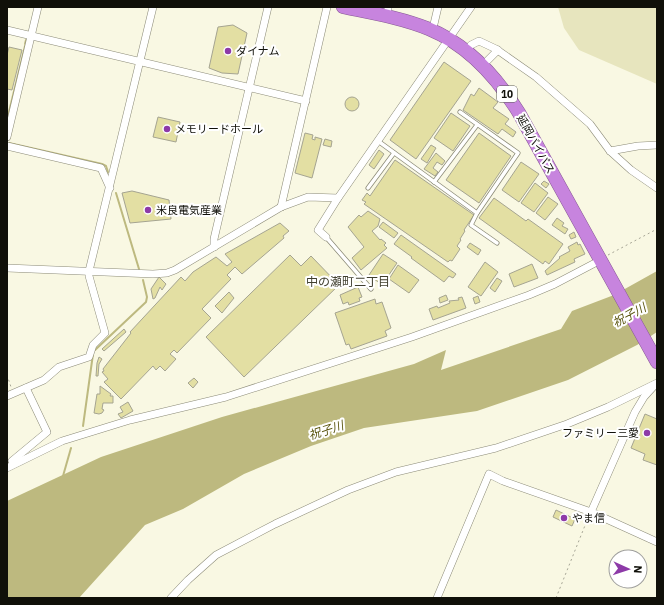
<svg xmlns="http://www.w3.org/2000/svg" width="664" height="605" viewBox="0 0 664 605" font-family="'IBM Plex Sans','Noto Sans JP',sans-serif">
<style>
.green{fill:#e7e5be}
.water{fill:#bdb97f}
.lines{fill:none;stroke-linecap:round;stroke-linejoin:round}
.stream{stroke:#bdb97f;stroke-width:2}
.building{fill:#e3dfa3;stroke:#a5a491}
.lane-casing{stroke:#8c8b78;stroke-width:5}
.street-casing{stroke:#8c8b78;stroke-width:8}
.highway-casing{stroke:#875b93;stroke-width:14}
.path{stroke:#a7a696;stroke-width:1;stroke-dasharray:2 3;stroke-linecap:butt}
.lane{stroke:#fff;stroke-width:3.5}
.street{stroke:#fff;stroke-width:7}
.highway{stroke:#c784de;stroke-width:13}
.poi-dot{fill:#8d3aa8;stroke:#fff;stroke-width:1.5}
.labels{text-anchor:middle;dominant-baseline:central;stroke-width:4;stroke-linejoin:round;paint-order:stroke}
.shield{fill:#fff;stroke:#585853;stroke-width:1}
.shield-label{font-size:10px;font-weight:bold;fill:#101009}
.poi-label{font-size:11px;fill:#101009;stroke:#fff;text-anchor:start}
.street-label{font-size:11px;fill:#101009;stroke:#fff}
.neighbourhood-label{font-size:12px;fill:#403f2f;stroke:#fff}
.water-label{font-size:12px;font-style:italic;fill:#5c5712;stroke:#fff}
</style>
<rect width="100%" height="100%" fill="#f9f8e3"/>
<path class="green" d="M558,7H657V84L579,50L564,28Z"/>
<path class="water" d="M657,271V332L637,345L568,380L477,411L364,428L311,446L244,474L183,509L145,525L79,598H7V501L101,457L222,417L414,364L446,350L441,370L561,329L572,311L614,295Z"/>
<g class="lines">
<g class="stream">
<path d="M25,44L26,40"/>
<path d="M7,120L25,46"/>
<path d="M9,143L102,164L106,166L108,172"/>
<path d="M116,193L139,269"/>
<path d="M95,350L146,302L147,297L143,280"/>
<path d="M83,426L93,354"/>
<path d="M63,476L71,448"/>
</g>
</g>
<g class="building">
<path d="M233,25L247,33L238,74L222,73L209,68L218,27Z"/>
<path d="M9,47L22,50L12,90L7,89V55Z"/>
<path d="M444,62L471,81L416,159L390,140Z"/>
<path d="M479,88L498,102L493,108L509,119L505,124L516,132L513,137L502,129L498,134L463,110L471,94L474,96Z"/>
<circle cx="352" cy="104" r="7"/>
<path d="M451,113L470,126L453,151L434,138Z"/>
<path d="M158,117L180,122L176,142L153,137Z"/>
<path d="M305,133L313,135L312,139L315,140V137L322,139L312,178L295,173Z"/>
<path d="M479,133L511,156L479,203L446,180Z"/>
<path d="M325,139L332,141L331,147L323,145Z"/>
<path d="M431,145L436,148L427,163L421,159Z"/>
<path d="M379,150L384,154L374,169L369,165Z"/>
<path d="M436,153L445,161L442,165L437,162L433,168L438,172L435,176L424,169Z"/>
<path d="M395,160L474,215L464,230L465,231L460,239L461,240L457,246L460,249L452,261L450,260L448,262L364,204L366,202L362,200L367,193L370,196Z"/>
<path d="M521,162L539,174L519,202L502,190Z"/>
<path d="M544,181L549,184L546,188L541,184Z"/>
<path d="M535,183L548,193L534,212L521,203Z"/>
<path d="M132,191L169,200L171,219L130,223L122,193Z"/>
<path d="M548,197L558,204L545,220L536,213Z"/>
<path d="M494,198L526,221L528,219L563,244L549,264L545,261L543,264L479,218Z"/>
<path d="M368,211L380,219L378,226L372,231L380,240L381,239L386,243L384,245L387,248L361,270L352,258L364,247L348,227L359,215L361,217Z"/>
<path d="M557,218L564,223L562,226L568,229L565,234L552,225Z"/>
<path d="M383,222L398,233L394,238L379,227Z"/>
<path d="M280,223L289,231L283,236L284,238L242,274L235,267L227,275L231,279L202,309L211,318L177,353L174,350L170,354L176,359L165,371L160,366L156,370L153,366L121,399L104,382L108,379L102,372L104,371L103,369L131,333L130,332L181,277L185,281L193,272L216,257L227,266L232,262L225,254Z"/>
<path d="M574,232L576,237L571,239L569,235Z"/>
<path d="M401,235L456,274L453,278L449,276L444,282L411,258L412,257L394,244Z"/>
<path d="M577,242L578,245L580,244L585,254L574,259L575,262L547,275L545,271L560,258L559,257L570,251L568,247Z"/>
<path d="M470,243L481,250L478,255L467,247Z"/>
<path d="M383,254L397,263L382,285L369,275Z"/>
<path d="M290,255L301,266L311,256L339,285L244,377L206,337Z"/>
<path d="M485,262L498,272L481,296L468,287Z"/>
<path d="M532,264L538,278L514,287L509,274Z"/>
<path d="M398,265L419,280L409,293L389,279Z"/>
<path d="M159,277L166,284L162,290L160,287L155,298L153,299L151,289Z"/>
<path d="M497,278L502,281L495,292L490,288Z"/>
<path d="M358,287L362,297L359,298L360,301L349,305L348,302L343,304L340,295Z"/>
<path d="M229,292L234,298L222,313L215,306Z"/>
<path d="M446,295L448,300L440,303L439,298Z"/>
<path d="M478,296L480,302L475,304L473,298Z"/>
<path d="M462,297L466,308L433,320L429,309L437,306L438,308L450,303L449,301L459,300L458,298Z"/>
<path d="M375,299L376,304L382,302L391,328L385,331L387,336L351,349L349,344L346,345L335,313Z"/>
<path d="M124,329L126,332L104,351L102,349Z"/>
<path d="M99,357L102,359L99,364L98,376H96L97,363Z"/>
<path d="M194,378L198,382L193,388L188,383Z"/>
<path d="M100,386L111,394L110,396H113V403H103L102,409L104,410L102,413L99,414L94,413L97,394H100Z"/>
<path d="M128,402L133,411L121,418L118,414L123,412L120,407Z"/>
<path d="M645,414L657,419V465L643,460L645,454L631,448Z"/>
<path d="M556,510L575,519L572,526L553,517Z"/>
</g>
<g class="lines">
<defs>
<g id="lane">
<path d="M378,141L477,213L518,153L460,112"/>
<path d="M434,182L477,125"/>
<path d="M368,188L394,153"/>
<path d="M477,213L471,225L497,243"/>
<path d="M326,237L371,289"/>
</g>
<g id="street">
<path d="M388,9V7"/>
<path d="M434,24L438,7"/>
<path d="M7,30L306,101"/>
<path d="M471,45L479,41L496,49L536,77L590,124L610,151L631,170L657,188"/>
<path d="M488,60L498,50"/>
<path d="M7,137L38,7"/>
<path d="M7,146L101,168L110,188"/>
<path d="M610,151L638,146L657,145"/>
<path d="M281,207L327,7"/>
<path d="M326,237L318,230L338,198"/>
<path d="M214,247V239L268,7"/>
<path d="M7,268L153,274L167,273L175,270L281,207L308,197L338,198L471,7"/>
<path d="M7,396L44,380L59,367L89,357L93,345L105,333L89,276V271L153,7"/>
<path d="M12,461L47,432L26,388"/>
<path d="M7,468L62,441L130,420L226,397L412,337L529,295L555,284L595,263"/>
<path d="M591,512L635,412L644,397L654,386"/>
<path d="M171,598L188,580L216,555L275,524L348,490L396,472L496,448L567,424L608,407L657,383"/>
<path d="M437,598L489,474L503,481L591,512L657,542"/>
</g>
<path id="highway" d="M343,7C372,13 402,18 429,29C468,45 498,79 519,113L657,362"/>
</defs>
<use href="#lane" class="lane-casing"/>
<use href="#street" class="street-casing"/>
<use href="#highway" class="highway-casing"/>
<g class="path">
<path d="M608,255L657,229"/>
<path d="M7,375L11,387"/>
<path d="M556,598L588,518"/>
</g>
<use href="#lane" class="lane"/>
<use href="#street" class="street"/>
<use href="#highway" class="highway"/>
</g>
<g class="poi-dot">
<circle cx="228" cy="51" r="4"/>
<circle cx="167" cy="129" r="4"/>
<circle cx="148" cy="210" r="4"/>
<circle cx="647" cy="433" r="4"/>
<circle cx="564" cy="518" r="4"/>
</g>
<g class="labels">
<rect class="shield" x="497" y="86" width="20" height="16" rx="3"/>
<g class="shield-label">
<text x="507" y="94">10</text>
</g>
<g class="poi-label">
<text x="236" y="51">ダイナム</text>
<text x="175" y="129">メモリードホール</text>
<text x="156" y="210">米良電気産業</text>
<text x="639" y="433" text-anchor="end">ファミリー三愛</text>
<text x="572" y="518">やま信</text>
</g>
<g class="street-label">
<text transform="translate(536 144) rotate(61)">延岡バイパス</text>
</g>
<g class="neighbourhood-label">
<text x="348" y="281">中の瀬町二丁目</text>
</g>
<g class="water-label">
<text transform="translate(629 315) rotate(-29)">祝子川</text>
<text transform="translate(326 430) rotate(-18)">祝子川</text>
</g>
</g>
<rect width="664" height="605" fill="none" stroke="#101009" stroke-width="16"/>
<g transform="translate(628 569) rotate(93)"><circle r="19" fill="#ffffff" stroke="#9f9f9d"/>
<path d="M0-3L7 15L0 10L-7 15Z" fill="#8d3aa8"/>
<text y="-6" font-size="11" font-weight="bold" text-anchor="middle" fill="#101009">N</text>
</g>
</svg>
